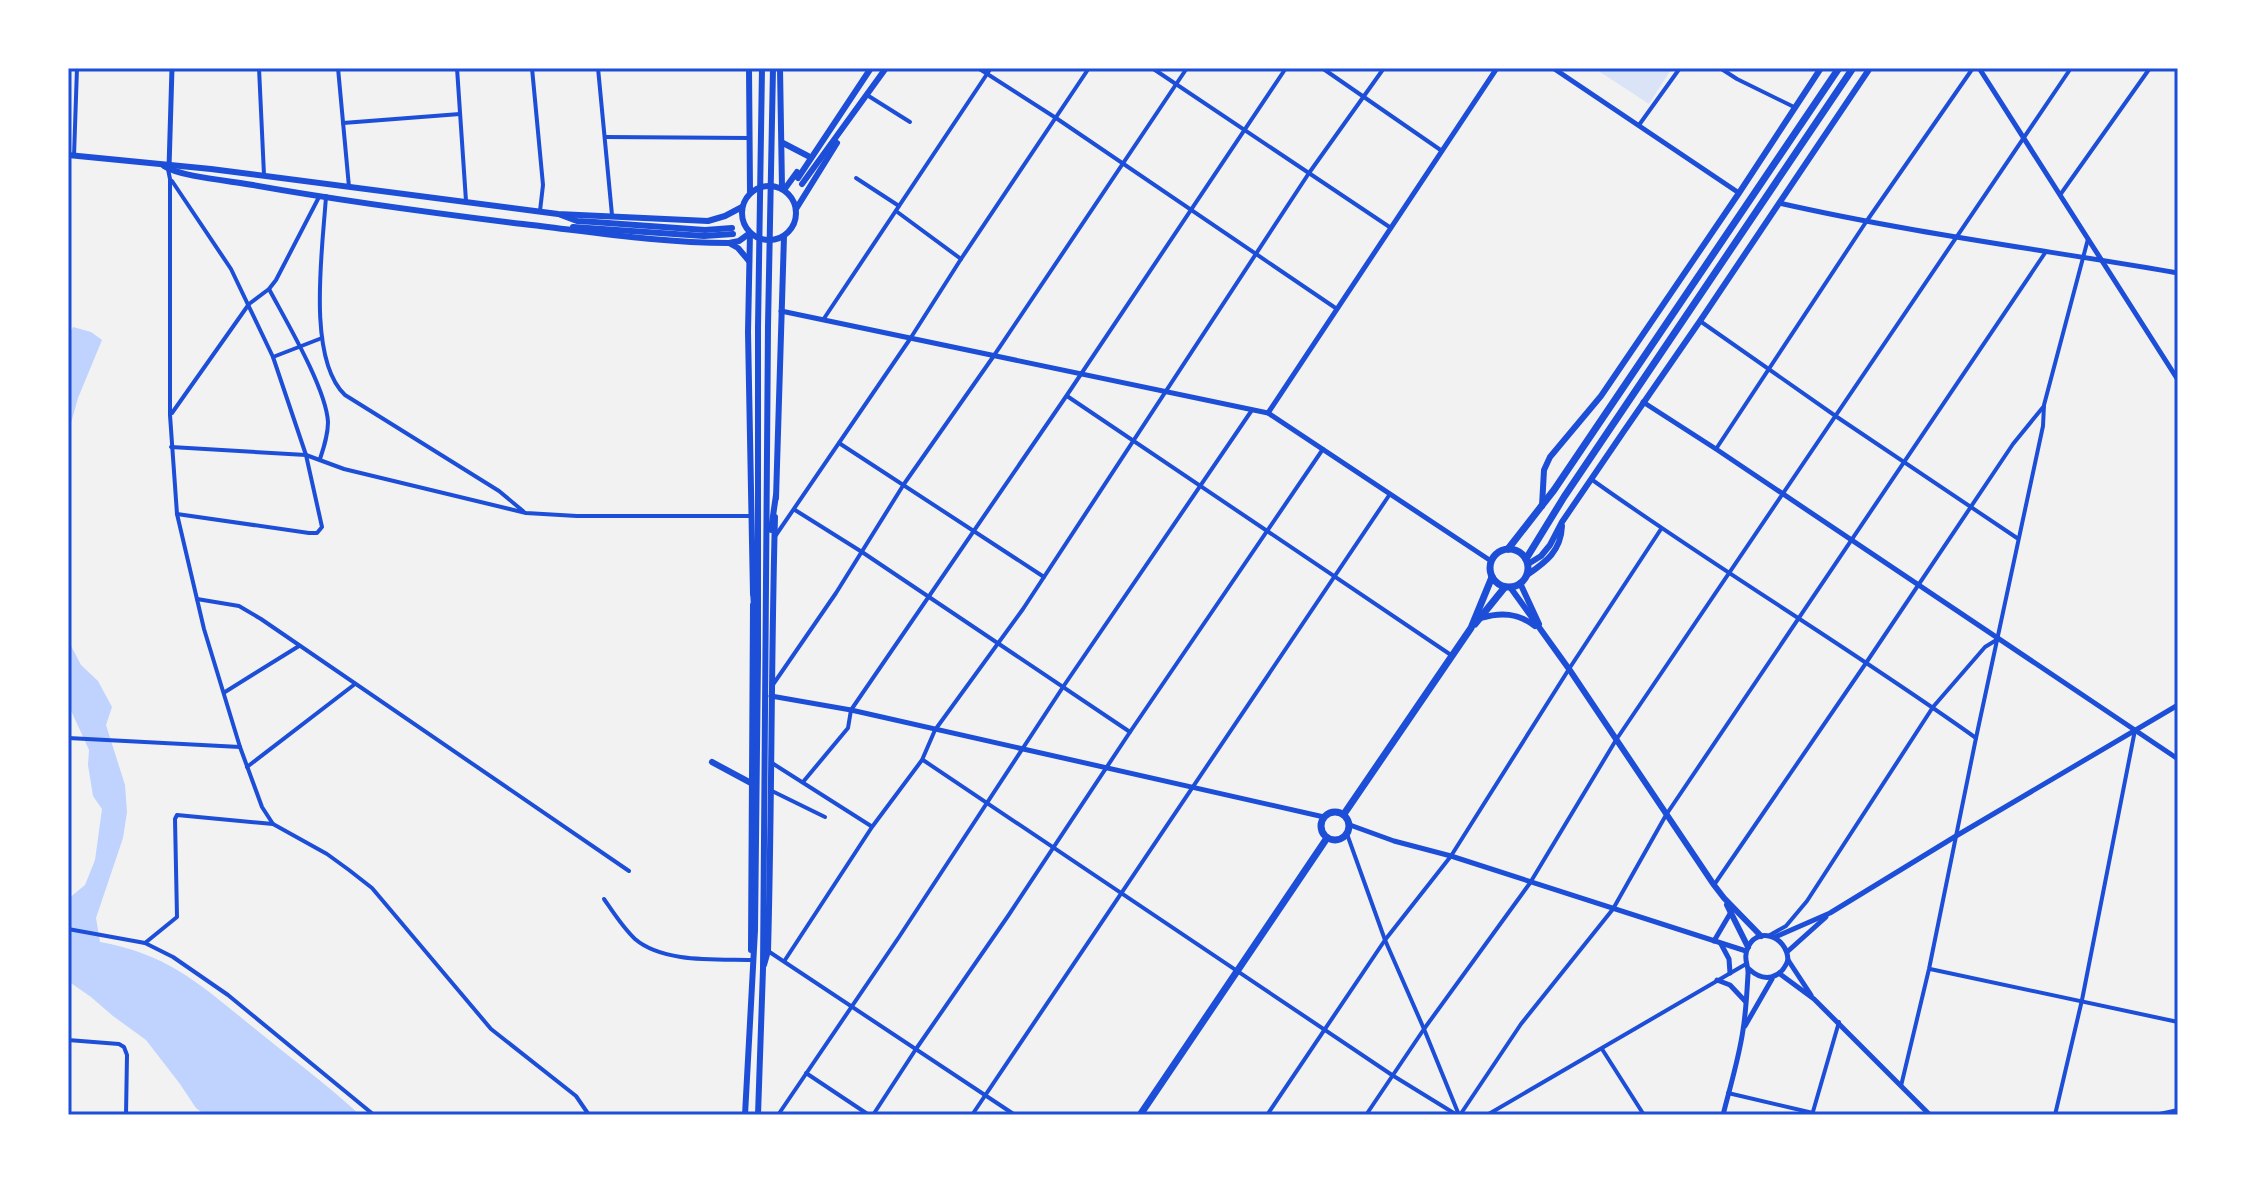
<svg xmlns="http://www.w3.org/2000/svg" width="2246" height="1183" viewBox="0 0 2246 1183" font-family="'Golos Text',sans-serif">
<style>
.green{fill:#dbe4f7}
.water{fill:#bfd3fe}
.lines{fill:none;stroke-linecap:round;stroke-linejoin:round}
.minor{stroke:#1d4ed8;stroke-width:4}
.tertiary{stroke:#1d4ed8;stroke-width:5}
.secondary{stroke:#1d4ed8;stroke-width:6}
.primary{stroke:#1d4ed8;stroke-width:6}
.trunk{stroke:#1d4ed8;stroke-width:7}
.neatline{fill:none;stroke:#1d4ed8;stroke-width:3}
</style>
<rect width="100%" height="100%" fill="#f2f2f2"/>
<path class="green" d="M1594,68H1672L1649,104Z"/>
<g class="water">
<path d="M73,327L91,332L102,340L78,398L68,434V336Z"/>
<path d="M68,620L69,642L81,665L98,681L112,707L106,725L125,785L127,812L123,838L96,918L100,942C174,955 207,991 264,1036C296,1062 330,1087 360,1115H205L196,1108L180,1084L146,1040L113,1016L91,997L68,981V899L85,885L95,860L102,809L93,796L88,765L89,750L68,704Z"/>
</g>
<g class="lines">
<g class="minor">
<path d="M259,68L264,175"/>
<path d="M338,68L349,187"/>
<path d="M457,68L466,201"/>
<path d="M532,68L543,185L540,211"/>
<path d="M598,68L612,215"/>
<path d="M978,68L1056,118L1337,309"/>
<path d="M1152,68L1391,228"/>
<path d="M1322,68L1442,151"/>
<path d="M1720,68L1737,79L1794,107"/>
<path d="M867,95L910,122"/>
<path d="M343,123L460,114"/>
<path d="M1639,125L1680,68"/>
<path d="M605,137L750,138"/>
<path d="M74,156L77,68"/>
<path d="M168,169L170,179V415L177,514L204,629L240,747L262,807L273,824"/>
<path d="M856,178L899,206"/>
<path d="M172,181L231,269L273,357L306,455L322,527L317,533H309L177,514"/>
<path d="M2060,195L2150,68"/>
<path d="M326,196C323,246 306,358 345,395L499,491L523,511"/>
<path d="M896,211L961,259"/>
<path d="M269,289C286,321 326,388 328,422C328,435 324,447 320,459"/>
<path d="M823,320L991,68"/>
<path d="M1700,321L1837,417L2017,538"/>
<path d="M273,357L322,338"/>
<path d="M1067,396L1451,655"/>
<path d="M172,413L249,304L269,289L276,280L319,197"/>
<path d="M839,443L1044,577"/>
<path d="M171,447L306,455L344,469L526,513L577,516H751"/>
<path d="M1716,449L1866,222L1973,68"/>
<path d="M1591,479C1717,569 1850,648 1976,738"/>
<path d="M795,510L862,552L1130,732"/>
<path d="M776,535L910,339L961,259L1089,68"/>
<path d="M197,599L239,606L261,619L629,871"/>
<path d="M772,686L836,593L904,484L993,357L1187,68"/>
<path d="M225,692L299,646"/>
<path d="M68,738L240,747"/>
<path d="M923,760L1392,1075L1457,1115"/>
<path d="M772,763L871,826"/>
<path d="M247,767L355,684"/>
<path d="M803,782L848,728L851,710L1067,395L1286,68"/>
<path d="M772,791L825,817"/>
<path d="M1347,834L1385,940L1424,1029L1459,1115"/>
<path d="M1714,885L1866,663L2013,444L2044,406"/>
<path d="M604,899C613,912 623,928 635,939C663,963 716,959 751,960"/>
<path d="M68,929L145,943L173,957L228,995L374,1115"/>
<path d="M1770,935L1786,926L1807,901L1933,707L1985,647L1998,639"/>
<path d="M145,943L177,917L175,819L177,815L273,824L327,854L349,870L372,888L491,1029L576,1096L589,1115"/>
<path d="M768,951L1015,1115"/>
<path d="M785,960L872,827L922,760L935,730L1023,609L1309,173L1384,68"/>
<path d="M1930,969L2178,1022"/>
<path d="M68,1040L119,1044L124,1047L127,1055L126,1115"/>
<path d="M1602,1049L1644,1115"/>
<path d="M806,1073L869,1115"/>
<path d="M1901,1086L1929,969L1976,738L2043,426L2044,405L2088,239"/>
<path d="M1728,1093L1813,1113"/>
<path d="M778,1115L899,937L1063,687L1252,410"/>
<path d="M873,1115L916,1049L1008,916L1130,732L1323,449"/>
<path d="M972,1115L1390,494"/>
<path d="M1267,1115L1385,940L1451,856L1569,669L1661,529"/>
<path d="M1366,1115L1424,1029L1530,883L1616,740L2071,68"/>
<path d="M1460,1115L1521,1024L1613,909L1666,815L2045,253"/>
<path d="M1487,1115L1746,964"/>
<path d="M1812,1115L1839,1022"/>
<path d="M2055,1115L2082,1000L2135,730"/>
<path d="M2155,1115L2178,1110"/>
</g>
<g class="tertiary">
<path d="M1553,68L1739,193"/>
<path d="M1979,68L2178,380"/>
<path d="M169,168L172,68"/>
<path d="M1779,203C1911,233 2045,250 2178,273"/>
<path d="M781,311L1268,413L1491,561"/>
<path d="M1643,402L1716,449L2178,759"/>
<path d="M1268,413L1497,68"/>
<path d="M771,696L851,710L1324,817"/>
<path d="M1350,825L1394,841L1451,856L1746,951"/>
<path d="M1775,937L1830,913L1956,836L2178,705"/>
<path d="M1714,941L1731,912"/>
<path d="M1721,944L1729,959L1730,973"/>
<path d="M1787,952L1826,917"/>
<path d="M1788,960L1811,995"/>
<path d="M1780,974L1814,999L1930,1115"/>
<path d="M1717,980L1730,985L1745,1001"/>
<path d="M1745,1026L1772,979"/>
<path d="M1723,1115C1730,1087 1739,1058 1743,1030C1746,1012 1747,992 1748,974C1749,966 1743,959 1747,950C1755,925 1787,935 1788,960C1781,979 1764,983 1749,969"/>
</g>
<g class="secondary">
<path d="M749,68L750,192"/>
<path d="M780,68L782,188"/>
<path d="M783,143L808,156"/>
<path d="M68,155L211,169L558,214L708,221L725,216L742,207"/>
<path d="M164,166C180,177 232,181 253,185C342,201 433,213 523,224C592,232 660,243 729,243L738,248L749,261"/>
<path d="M798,178L871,68"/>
<path d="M802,184L886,68"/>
<circle cx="769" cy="213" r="27"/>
<path d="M784,190L797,172"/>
<path d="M796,209L837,143"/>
<path d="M561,215L577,221L594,222L705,230L732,228"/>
<path d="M573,227L704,236L733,234"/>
<path d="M750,233L748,332L753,594"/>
<path d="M729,243L739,241L750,233"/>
<path d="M776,498L784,236"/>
<path d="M1542,506L1544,470L1550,457L1601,396L1739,193L1821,68"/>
<path d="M1528,564L1541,556L1550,545L1562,522L1624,431L1700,321L1870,68"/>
<path d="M1527,575C1546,562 1561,551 1562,526"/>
<path d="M1520,583L1539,624"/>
<path d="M1510,587L1569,669L1714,885L1724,898L1761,936"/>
<path d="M1481,618C1501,612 1518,613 1535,626"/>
<path d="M712,762L751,783"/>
<path d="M1727,905L1748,947"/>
<path d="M751,950L753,605"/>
<path d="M764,965L768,951C772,806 771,662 775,517"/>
</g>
<g class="primary">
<path d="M771,530L776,495"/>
<path d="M753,590L754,607"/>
<path d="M745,1115L755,930L758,658V327L762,68"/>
<path d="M758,1115L763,969L768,326L773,68"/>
</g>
<g class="trunk">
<circle cx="1509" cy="568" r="19"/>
<path d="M1508,549L1554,490L1839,68"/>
<path d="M1526,559L1564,497L1853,68"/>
<path d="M1475,624L1505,587"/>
<circle cx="1335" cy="826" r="14"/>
<path d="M1344,814L1471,628L1492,577"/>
<path d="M1140,1115L1327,838"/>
</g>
</g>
<rect width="2246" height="1183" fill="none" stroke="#ffffff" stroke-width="140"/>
<rect x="70" y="70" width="2106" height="1043" class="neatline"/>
</svg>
